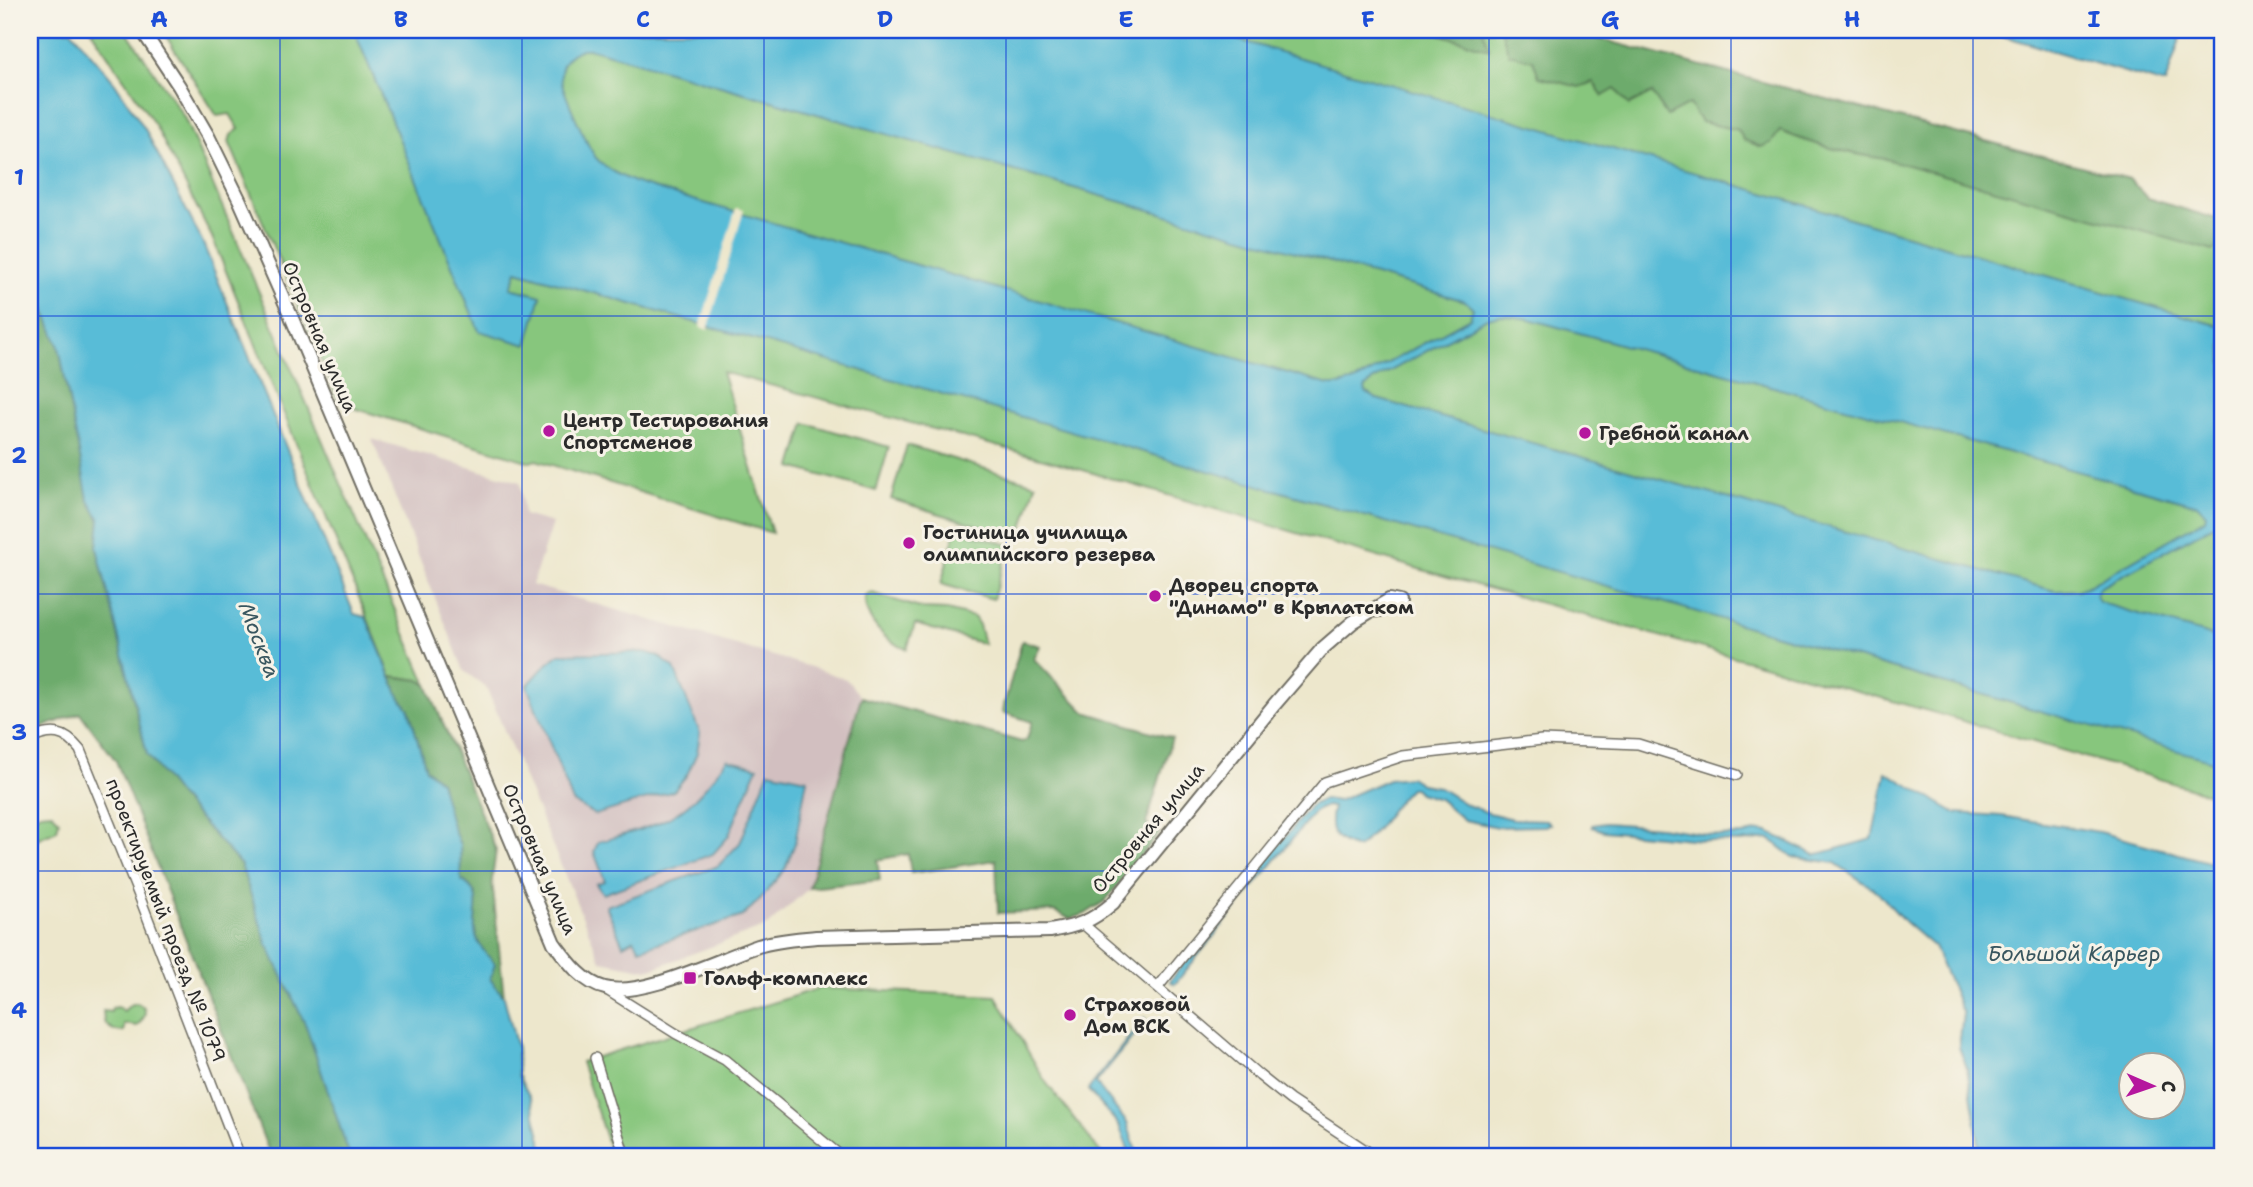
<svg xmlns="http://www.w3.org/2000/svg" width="2253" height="1187" viewBox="0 0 2253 1187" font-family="'Shantell Sans',sans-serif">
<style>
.industrial{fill:#d2bfc0}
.green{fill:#87c67d;stroke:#597854;stroke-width:2}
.forest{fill:#6dab6c;stroke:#4c6b4c;stroke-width:2}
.water{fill:#58bcd7;stroke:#427481;stroke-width:2;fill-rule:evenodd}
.pier{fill:#ede7cc}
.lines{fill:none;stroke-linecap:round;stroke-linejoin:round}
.street-casing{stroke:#6f6d63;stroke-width:12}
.secondary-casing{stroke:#6f6d63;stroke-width:16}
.street{stroke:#fff;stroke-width:9}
.secondary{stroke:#fff;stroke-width:12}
.grid{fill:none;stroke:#1d4ed8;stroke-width:2;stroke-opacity:0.55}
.poi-dot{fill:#b5179e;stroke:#f7f3e8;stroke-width:2.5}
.labels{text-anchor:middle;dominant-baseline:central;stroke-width:6;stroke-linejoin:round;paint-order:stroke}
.street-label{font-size:19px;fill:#2b2b2b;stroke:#f7f3e8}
.poi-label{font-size:19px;font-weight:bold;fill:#2b2b2b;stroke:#f7f3e8;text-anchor:start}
.water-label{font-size:21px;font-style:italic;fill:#38565f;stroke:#f7f3e8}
.neatline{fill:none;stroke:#1d4ed8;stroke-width:2.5}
.grid-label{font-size:23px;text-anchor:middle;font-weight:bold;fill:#1d4ed8}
</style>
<rect width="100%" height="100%" fill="#f7f3e8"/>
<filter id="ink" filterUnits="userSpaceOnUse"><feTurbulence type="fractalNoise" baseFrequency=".0143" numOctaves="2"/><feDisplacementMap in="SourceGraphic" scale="14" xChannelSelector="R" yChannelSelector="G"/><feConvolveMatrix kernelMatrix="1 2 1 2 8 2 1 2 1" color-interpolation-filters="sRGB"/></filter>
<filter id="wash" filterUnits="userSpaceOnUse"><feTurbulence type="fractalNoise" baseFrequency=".00686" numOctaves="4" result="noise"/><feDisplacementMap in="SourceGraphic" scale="28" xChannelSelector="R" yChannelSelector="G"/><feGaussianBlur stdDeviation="1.57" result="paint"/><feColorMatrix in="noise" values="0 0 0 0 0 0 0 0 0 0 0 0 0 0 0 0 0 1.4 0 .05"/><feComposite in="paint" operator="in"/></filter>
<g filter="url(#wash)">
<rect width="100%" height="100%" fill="#ede7cc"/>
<path class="industrial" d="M372,439L520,482L524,515L552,523L532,585L811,667L846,679L861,697L809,888L767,926L648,970L601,961L486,687L464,671Z"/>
<g class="green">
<path d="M91,30H126L184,117L427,685L419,680L391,676L212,237L155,125Z"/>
<path d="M162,30H1566L2129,179L2147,198L2223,221V798L1939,714L1419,569L1059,463L722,372L772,533L536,460L530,462L344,405L337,398L229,142L231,135L239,129L230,114L217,116Z"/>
<path d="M805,423L889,447L876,491L792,467Z"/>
<path d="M907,445L1036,484L1020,538L891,499Z"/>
<path d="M956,529L1009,545L993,599L941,584Z"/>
<path d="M872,593L923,609L947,610L974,617L979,625L984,644L915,624L907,649C886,643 863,618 865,596Z"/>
<path d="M51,812L59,820L57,830L30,842V819L40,813Z"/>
<path d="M820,988L996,996L1045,1081L1104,1157H612L581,1062Z"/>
<path d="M137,1003C150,1009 145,1018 137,1026L124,1024V1031C116,1033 108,1028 104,1021L103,1011L111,1012L112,1008L118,1007L124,1011L130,1005Z"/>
</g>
<g class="forest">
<path d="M1426,30H1483L1489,49Z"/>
<path d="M1501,30H1566L2129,179L2147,198L2223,221V244L2213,251L1886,159C1849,154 1814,145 1780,131L1771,143L1761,147L1744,140L1738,130L1701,122L1689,104L1667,116L1652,93L1629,105L1615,89L1603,96L1593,82L1579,87L1539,77L1533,60L1509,54Z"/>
<path d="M30,272L59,347L88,498L100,520L97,548L147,754L180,797L241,865L267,944L306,1026L350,1157H271L116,761L80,713L30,732Z"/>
<path d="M1022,641L1040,646L1034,659L1085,712L1172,738L1146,824L1160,832L1105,901L1085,914L1070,919L1054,911L998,913L996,860L911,873L908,854L877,860L880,880L809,888L861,697L1022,742L1027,739L1032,722L1002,712Z"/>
<path d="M391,676L419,680L427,685L496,850L492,880L504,997L490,979L495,964C489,957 481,949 478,941C467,919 490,895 461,880L460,845L451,824L440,781L426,769L409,710L398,694Z"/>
</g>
<g class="water">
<path d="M30,30H71L115,83L145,129L202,241L354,614L366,617L398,694L409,710L426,769L440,781L451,823L460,845L461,880C490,896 467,919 478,941C481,949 489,957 495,964L490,979L504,997L517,1048L518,1075L531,1099L545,1157H350L306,1026L267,944L241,865L180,797L147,754L97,548L100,520L88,499L59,347L30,272Z"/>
<path d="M354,30H1205L2223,327V520L2099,588L2096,596L2099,602L2108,605L2223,639V764L517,271L511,288L541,296L527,345L479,331ZM582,49H592L1465,301L1473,308L1470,318L1355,381L1339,385H1329L639,184C624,178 609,171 597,159C589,150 562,90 561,78C560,63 569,54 582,49ZM1501,315L1529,319L2198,505L2206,514L2205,519L2090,585L2078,590L2055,591L1377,399L1366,393L1365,388L1372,381L1487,318Z"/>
<path d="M1983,30H2183L2165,84Z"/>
<path d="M645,652L658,656L674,668L700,733L697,753L687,775L674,791L595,815L573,802L527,686L544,667L559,654Z"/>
<path d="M727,759L758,767L728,837L713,854L603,894L596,884L605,881L594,852L598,842C618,836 641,831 660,822C690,810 709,784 727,759Z"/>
<path d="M769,771L807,779L795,843L785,869L764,895L743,916L640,949L634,939L623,945L606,906L718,866L740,843Z"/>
<path d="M1886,772L1956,813L2001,816L2099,832L2223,866V1157H1981L1967,1068L1959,1047L1963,1014L1934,947L1905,922L1878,892L1835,863L1793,857L1770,839L1739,842L1713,841L1604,831L1592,827V825L1605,823L1659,827L1719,836L1744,835L1759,831L1768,832L1815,855L1872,839ZM2130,1064H2172V1106H2130Z"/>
<path d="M1410,777L1421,784L1438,787L1467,805L1489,813L1513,819L1546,820L1550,824L1545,826L1498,827L1464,820L1439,799L1419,793L1414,788H1410C1390,807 1380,831 1357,848C1333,841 1327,831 1333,807L1326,806L1315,811L1175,984L1170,981L1310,806L1324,799L1338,801L1389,779Z"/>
<path d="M1144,1018L1146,1020L1096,1083L1127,1123L1138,1157H1131L1119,1125L1088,1090Z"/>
</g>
<path class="pier" d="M736,208L744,210L708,330L700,327Z"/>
</g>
<g filter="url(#ink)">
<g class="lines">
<defs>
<g id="street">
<path d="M30,739C52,730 64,730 80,750L140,898L240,1157"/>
<path d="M1083,924L1260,1076L1290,1100L1376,1157"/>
<path d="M1158,987L1325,782L1403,756L1542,740L1638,744L1737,775"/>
<path d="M605,989L675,1033L725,1060L842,1157"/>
<path d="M595,1058L625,1157"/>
</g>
<path id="secondary" d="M142,30L179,86L208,136L240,201L291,316L554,943C567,960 583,983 605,988C642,998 719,959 758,946C776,940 796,939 816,937L1050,931C1078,926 1091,922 1113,903L1274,705L1323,648L1353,622L1389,600L1399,602L1396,608L1370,611"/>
</defs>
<use href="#street" class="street-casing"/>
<use href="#secondary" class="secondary-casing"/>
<use href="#street" class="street"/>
<use href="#secondary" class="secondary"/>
</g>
</g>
<path class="grid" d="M280,30V1157M522,30V1157M764,30V1157M1006,30V1157M1247,30V1157M1489,30V1157M1731,30V1157M1973,30V1157M30,316H2223M30,594H2223M30,871H2223"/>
<g class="poi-dot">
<circle cx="549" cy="431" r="7"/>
<circle cx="1585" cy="433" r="7"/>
<circle cx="909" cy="543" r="7"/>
<circle cx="1155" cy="596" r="7"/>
<rect x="683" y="971" width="14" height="14" rx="3.5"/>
<circle cx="1070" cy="1015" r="7"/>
</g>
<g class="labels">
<g class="street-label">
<text transform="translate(320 337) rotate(67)">Островная улица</text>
<text transform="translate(1148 828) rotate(-50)">Островная улица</text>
<text transform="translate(540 859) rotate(67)">Островная улица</text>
<text transform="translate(166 920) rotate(69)">проектируемый проезд № 1079</text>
</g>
<g class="poi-label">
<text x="563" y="420">Центр Тестирования<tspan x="563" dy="22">Спортсменов</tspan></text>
<text x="1599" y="433">Гребной канал</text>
<text x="923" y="532">Гостиница училища<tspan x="923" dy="22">олимпийского резерва</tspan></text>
<text x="1169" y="585">Дворец спорта<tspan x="1169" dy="22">"Динамо" в Крылатском</tspan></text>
<text x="704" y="978">Гольф-комплекс</text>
<text x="1084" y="1004">Страховой<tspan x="1084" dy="22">Дом ВСК</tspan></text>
</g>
<g class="water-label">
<text transform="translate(259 640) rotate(69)">Москва</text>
<text x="2074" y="954">Большой Карьер</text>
</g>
</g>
<rect width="2253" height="1187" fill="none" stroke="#f7f3e8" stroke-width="77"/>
<g transform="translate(2152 1086) rotate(92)"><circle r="33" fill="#f7f3e8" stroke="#a5a39c" stroke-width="2"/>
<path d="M0-5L12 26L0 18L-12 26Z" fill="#b5179e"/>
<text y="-10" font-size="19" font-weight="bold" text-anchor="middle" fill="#2b2b2b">С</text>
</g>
<rect x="38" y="38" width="2176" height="1110" class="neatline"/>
<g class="grid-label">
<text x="159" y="27">A</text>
<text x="401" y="27">B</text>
<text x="643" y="27">C</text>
<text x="885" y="27">D</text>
<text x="1126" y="27">E</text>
<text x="1368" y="27">F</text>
<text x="1610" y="27">G</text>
<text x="1852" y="27">H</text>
<text x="2094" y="27">I</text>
<text x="19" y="185">1</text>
<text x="19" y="463">2</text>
<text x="19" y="740">3</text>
<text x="19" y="1018">4</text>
</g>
</svg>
